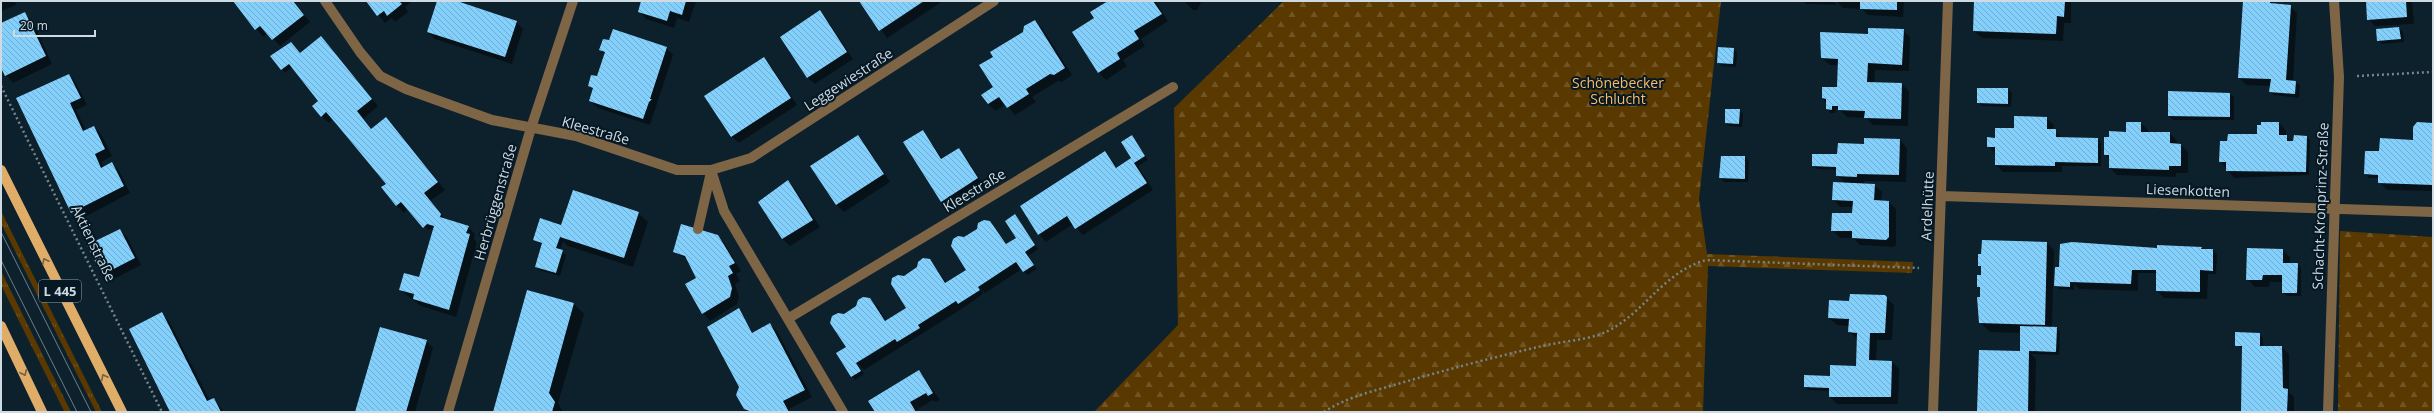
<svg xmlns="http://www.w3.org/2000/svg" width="2434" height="413" font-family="'Open Sans',sans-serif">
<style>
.grass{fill:url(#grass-tufts)}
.forest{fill:url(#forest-firs)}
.shadow{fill:#0007;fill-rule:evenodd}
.building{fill:url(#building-back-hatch)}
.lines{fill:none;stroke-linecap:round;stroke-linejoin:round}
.path{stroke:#75858f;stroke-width:2.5;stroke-dasharray:2 3;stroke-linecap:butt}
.minor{stroke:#7e6546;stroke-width:10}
.major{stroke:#e0ad68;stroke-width:10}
.tram{stroke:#6d7d87;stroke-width:1}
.oneway{stroke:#726246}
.labels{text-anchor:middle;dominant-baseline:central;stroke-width:4;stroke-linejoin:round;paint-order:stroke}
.shield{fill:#051823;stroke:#92a0a9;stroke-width:1}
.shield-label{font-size:13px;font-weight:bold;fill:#cfdbe3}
.street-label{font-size:14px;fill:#cfdbe3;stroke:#051823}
.park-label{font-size:14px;fill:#fabc69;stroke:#051823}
</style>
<defs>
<pattern id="grass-tufts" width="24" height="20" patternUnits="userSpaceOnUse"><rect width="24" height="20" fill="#5a3900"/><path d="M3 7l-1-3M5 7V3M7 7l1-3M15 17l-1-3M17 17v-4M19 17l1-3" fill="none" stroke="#715525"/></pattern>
<pattern id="forest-firs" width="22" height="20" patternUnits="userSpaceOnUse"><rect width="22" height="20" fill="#5a3900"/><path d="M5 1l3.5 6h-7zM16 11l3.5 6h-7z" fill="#715525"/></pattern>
<pattern id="building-back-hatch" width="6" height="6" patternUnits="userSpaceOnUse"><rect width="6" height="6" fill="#83d0fd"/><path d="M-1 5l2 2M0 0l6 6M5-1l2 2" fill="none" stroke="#72accf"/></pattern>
</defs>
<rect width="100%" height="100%" fill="#0d212d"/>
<path class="grass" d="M 1,211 L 102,412 L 96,412 L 1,223 Z
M 1,271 L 71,412 L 64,411 L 1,285 Z"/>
<path class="forest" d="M 1284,1 L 1721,1 L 1699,199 L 1707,254 L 1913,262 L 1912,273 L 1708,266 L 1703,412 L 1094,412 L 1178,325 L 1174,108 Z
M 2340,231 L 2433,237 L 2433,412 L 2338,412 Z"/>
<path class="shadow" d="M 1,1 L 15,1 L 16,5 L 1,11 Z
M 234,1 L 293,1 L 310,22 L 280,46 L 268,33 L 263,37 Z
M 367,1 L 410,1 L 411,2 L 405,7 L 408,12 L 395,22 L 391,18 L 385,23 Z
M 438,1 L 454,1 L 516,22 L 523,29 L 512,64 L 435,39 L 428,32 Z
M 642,1 L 696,1 L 689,22 L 677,18 L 674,28 L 646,19 L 639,11 Z
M 861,1 L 943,1 L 887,38 Z
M 1110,1 L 1155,1 L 1168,21 L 1141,39 L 1145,46 L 1123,60 L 1127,66 L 1106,80 L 1099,73 L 1073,32 L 1095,18 Z
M 1184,1 L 1202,1 L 1197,10 L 1193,10 Z
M 1803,1 L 1833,1 L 1837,5 L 1806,4 Z
M 1836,1 L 1904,1 L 1903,17 L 1868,15 L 1862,9 L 1843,8 Z
M 1975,1 L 2071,1 L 2071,23 L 2064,23 L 2063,41 L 1982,38 L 1974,31 Z
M 2246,1 L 2274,1 L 2273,4 L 2290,6 L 2297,13 L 2293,81 L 2300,85 L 2299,98 L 2274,95 L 2270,92 L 2271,86 L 2246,85 L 2239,77 Z
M 2367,1 L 2412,1 L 2414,24 L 2375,26 L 2368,19 Z
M 820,12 L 827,19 L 853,59 L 815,84 L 807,77 Z
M 24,13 L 32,20 L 52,64 L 13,83 L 6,75 L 1,66 L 1,24 Z
M 1035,21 L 1042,28 L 1072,75 L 1062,82 L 1058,81 L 1032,97 L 1036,102 L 1015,115 L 1006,104 L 996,111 L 988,104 L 995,87 L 994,57 L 1024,33 Z
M 2399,28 L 2403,32 L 2404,42 L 2382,44 L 2378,40 Z
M 1903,30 L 1910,37 L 1909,71 L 1875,70 L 1874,83 L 1902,84 L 1909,92 L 1908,126 L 1873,125 L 1866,118 L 1847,117 L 1839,109 L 1836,109 L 1835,113 L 1830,113 L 1823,98 L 1839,89 L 1839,65 L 1830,65 L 1822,58 L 1869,35 Z
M 321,38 L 378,106 L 363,119 L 372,130 L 386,118 L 393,125 L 445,190 L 430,201 L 444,218 L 468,227 L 475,234 L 474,239 L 477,242 L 456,317 L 421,306 L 400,290 L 420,278 L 434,228 L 428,230 L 408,209 L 404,213 L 397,206 L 382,188 L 387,184 L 333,119 L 329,123 L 321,116 L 319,101 L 292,67 L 285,73 L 271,56 L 300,54 Z
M 666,48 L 673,55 L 650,125 L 598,108 L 590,101 L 594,91 L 589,86 L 598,78 L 605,55 L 600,50 Z
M 1734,49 L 1737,53 L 1736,67 L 1722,66 L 1718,62 Z
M 764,58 L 771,66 L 797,105 L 739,143 L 731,136 Z
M 69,75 L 76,83 L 87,105 L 76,110 L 86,130 L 94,127 L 101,134 L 112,156 L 101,162 L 104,167 L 112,163 L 119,171 L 130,193 L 79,220 L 72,212 Z
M 2008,89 L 2012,93 L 2011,107 L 1982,106 L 1978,102 Z
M 2169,92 L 2230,94 L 2234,97 L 2234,120 L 2173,120 L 2169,116 Z
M 1739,110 L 1743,114 L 1742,127 L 1729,126 L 1726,123 Z
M 2046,118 L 2054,125 L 2053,130 L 2063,138 L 2098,139 L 2101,143 L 2101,166 L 2062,166 L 2062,172 L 2003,172 L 1996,165 L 1995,153 L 1988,146 L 1996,139 L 2015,129 Z
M 2141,123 L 2148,130 L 2148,133 L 2170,133 L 2177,141 L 2177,144 L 2181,145 L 2188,152 L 2188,173 L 2176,173 L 2176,177 L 2117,175 L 2110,168 L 2110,160 L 2105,154 L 2127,133 Z
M 2279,123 L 2286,131 L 2286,136 L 2292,142 L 2306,137 L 2310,140 L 2309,175 L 2234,178 L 2220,161 L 2228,142 L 2258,135 Z
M 2433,124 L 2433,191 L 2387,190 L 2379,182 L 2379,178 L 2369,178 L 2365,174 L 2379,152 L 2414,141 Z
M 923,131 L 943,159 L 958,150 L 966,157 L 984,186 L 949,209 L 942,201 L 905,143 Z
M 858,136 L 865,144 L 890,182 L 844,212 L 836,204 Z
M 1132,136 L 1148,160 L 1138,166 L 1153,190 L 1083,235 L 1073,224 L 1046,242 L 1039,234 L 1105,152 L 1118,168 L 1131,160 L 1135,162 Z
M 1865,139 L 1900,140 L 1907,148 L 1906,182 L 1864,181 L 1864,184 L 1874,185 L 1882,192 L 1881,202 L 1889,202 L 1896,209 L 1896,245 L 1894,247 L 1860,245 L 1853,238 L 1840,238 L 1832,230 L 1853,214 L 1853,207 L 1840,207 L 1833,199 L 1846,184 L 1837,175 L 1837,170 L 1817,169 L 1813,165 L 1864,145 Z
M 1745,157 L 1749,161 L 1748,182 L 1724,182 L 1721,178 Z
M 788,181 L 795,189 L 820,227 L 790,246 L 783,239 L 760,202 Z
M 638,213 L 648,222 L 633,267 L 568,246 L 563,241 L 560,250 L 566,255 L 560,276 L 539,270 L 536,266 L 542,245 L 535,240 L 561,226 Z
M 1015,216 L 1038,249 L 1028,256 L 1037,269 L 1027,275 L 1022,269 L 985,293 L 981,289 L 983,294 L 963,308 L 864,370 L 858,364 L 864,374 L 855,380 L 852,376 L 844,315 L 864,298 L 869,299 L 877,306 L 887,321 L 909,313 L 904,277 L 930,260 L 947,283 L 969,274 L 964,238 L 990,222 L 1007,244 L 1017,238 ZM 896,337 L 896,339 L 863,360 L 862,359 Z
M 120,230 L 127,237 L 141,265 L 110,281 L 103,274 Z
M 718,236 L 725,244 L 741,271 L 736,274 L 740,281 L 735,284 L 739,296 L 737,304 L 710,321 L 703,313 L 686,284 L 697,278 L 687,261 L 689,260 L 674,252 Z
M 2047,243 L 2054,250 L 2052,328 L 2057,328 L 2060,332 L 2059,355 L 2031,354 L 2036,359 L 2035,412 L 1978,412 L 2021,352 L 2021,333 L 1990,332 L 1980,322 L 1981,289 L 1978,286 L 1982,268 L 1979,265 Z
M 2201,248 L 2213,250 L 2217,254 L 2216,274 L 2208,274 L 2207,299 L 2164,298 L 2157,291 L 2158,273 L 2138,273 L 2138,291 L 2079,289 L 2074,284 L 2074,290 L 2059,289 L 2055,285 L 2157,249 Z
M 2283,250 L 2290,257 L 2290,264 L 2298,264 L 2301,268 L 2301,296 L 2287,296 L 2283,292 L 2283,282 L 2270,282 L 2269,287 L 2255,287 L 2247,279 Z
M 528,291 L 574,304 L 584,314 L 558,403 L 563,412 L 494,412 Z
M 1884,296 L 1894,305 L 1892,340 L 1877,340 L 1876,361 L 1892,362 L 1899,369 L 1898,404 L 1837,404 L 1830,397 L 1830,391 L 1808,390 L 1805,386 L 1857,367 L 1858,339 L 1849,332 L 1849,326 L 1837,325 L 1829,318 L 1850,302 Z
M 739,310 L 753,333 L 770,324 L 777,331 L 812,397 L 789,409 L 790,412 L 748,412 L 745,409 L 740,387 Z
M 162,314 L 169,321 L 210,401 L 214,399 L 224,412 L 171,412 Z
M 2259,334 L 2263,338 L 2263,347 L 2282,347 L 2289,354 L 2289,392 L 2294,397 L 2294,412 L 2242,412 L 2243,349 L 2236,345 Z
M 426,341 L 433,348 L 415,412 L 356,412 Z
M 919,371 L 940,400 L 936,402 L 933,400 L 916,410 L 918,412 L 876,412 Z"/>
<path class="building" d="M 233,1 L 293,1 L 304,15 L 272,40 L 260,26 L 255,30 Z
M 366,1 L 399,1 L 402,4 L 387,16 L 384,11 L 377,16 Z
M 437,1 L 457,1 L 517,21 L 505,57 L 427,32 Z
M 641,1 L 686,1 L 682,15 L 670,11 L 667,21 L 638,12 Z
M 859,1 L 924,1 L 879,31 Z
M 1108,1 L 1153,1 L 1162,14 L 1134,31 L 1139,39 L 1117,53 L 1120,59 L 1098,73 L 1072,32 L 1094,18 L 1090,12 Z
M 1860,1 L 1897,1 L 1897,10 L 1860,9 Z
M 1974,1 L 2065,1 L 2064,17 L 2057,16 L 2056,34 L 1973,31 Z
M 2243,1 L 2270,1 L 2270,3 L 2291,5 L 2286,80 L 2296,81 L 2295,94 L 2269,92 L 2271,79 L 2238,78 Z
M 2366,1 L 2406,1 L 2407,17 L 2367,20 Z
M 820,10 L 847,52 L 807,78 L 780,37 Z
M 25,12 L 46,56 L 5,76 L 1,68 L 1,23 Z
M 1035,20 L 1065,68 L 1054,75 L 1050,74 L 1026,89 L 1029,94 L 1007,108 L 999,97 L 988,104 L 981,95 L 993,87 L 979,65 L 993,57 L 990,52 L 1023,32 L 1024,26 Z
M 2399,27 L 2401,39 L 2377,41 L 2376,29 Z
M 1868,28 L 1904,29 L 1902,65 L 1868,63 L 1867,82 L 1902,83 L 1901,119 L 1864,118 L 1865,111 L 1838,110 L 1838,106 L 1832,106 L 1832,110 L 1826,109 L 1826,99 L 1822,98 L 1822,87 L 1837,87 L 1838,59 L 1821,58 L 1820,32 L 1868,34 Z
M 613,29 L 667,47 L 650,99 L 652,99 L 649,102 L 643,119 L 589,101 L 593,88 L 588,86 L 591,75 L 597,76 L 605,52 L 599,50 L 603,39 L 609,40 Z
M 321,36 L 372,99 L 357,111 L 371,129 L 386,117 L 438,182 L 424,193 L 441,214 L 440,217 L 469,226 L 466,233 L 470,234 L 449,310 L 413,299 L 414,294 L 399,290 L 404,273 L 419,277 L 434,226 L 427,224 L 423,228 L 401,202 L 396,206 L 381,187 L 386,184 L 338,126 L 326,112 L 321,117 L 312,106 L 318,101 L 289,64 L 281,70 L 270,56 L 291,42 L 300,53 Z
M 1718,47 L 1734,48 L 1733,64 L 1717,63 Z
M 764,57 L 791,98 L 731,137 L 704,96 Z
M 69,74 L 81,98 L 70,103 L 83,131 L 94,126 L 105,149 L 95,154 L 101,168 L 112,162 L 124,186 L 71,213 L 16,98 Z
M 1977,88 L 2008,88 L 2008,104 L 1977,103 Z
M 2168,91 L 2230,93 L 2230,117 L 2168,116 Z
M 1725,109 L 1740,109 L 1739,124 L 1725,123 Z
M 2014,116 L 2047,117 L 2047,129 L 2056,129 L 2056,137 L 2098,138 L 2098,163 L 2055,162 L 2055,166 L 1995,165 L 1995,147 L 1987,147 L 1987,137 L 1995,138 L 1995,128 L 2014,128 Z
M 2126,122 L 2141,122 L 2141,132 L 2170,132 L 2170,143 L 2181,144 L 2181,166 L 2169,166 L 2169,170 L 2109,168 L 2109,155 L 2104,155 L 2104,137 L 2109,137 L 2109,131 L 2126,132 Z
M 2261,122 L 2279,122 L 2279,135 L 2287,135 L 2287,141 L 2293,141 L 2294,135 L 2307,136 L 2306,172 L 2226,171 L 2226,162 L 2219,162 L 2220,141 L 2227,141 L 2228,134 L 2257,134 L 2257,125 L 2261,125 Z
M 2417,122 L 2433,123 L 2433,185 L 2378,183 L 2378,175 L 2364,174 L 2365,151 L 2379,151 L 2380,138 L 2413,140 L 2413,127 Z
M 923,130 L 941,159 L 959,148 L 978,178 L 941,202 L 903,142 Z
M 858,135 L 884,174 L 836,205 L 810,166 Z
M 1132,135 L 1145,156 L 1134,163 L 1147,183 L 1075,229 L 1067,216 L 1038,235 L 1020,206 L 1105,151 L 1116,168 L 1131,158 L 1121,142 Z
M 1864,138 L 1900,139 L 1899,175 L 1857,174 L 1857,177 L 1836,176 L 1836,167 L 1812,166 L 1812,154 L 1837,154 L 1838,143 L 1864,144 Z
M 1721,156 L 1745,156 L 1745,179 L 1719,178 Z
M 788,180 L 813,220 L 782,239 L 758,202 Z
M 1833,182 L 1875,184 L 1874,200 L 1889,201 L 1889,237 L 1886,240 L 1852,238 L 1852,231 L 1831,231 L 1832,213 L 1852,213 L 1853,201 L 1832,200 Z
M 573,190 L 639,212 L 624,258 L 560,237 L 556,248 L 563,250 L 556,273 L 535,267 L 542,243 L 533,240 L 540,218 L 561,225 Z
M 1015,214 L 1035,245 L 1025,252 L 1034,265 L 1023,272 L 1016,262 L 978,287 L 980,290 L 958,304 L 956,301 L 918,325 L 920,328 L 897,342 L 895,339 L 856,363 L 861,371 L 851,377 L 836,353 L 846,347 L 830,323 L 832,316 L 838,313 L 844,314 L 856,306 L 858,300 L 863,297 L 870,298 L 885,321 L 906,308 L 891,284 L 892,278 L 898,275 L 904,276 L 917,267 L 918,262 L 923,258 L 930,259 L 945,283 L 966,270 L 951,246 L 953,239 L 958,236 L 964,237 L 977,229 L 978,223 L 984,220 L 990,221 L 1006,244 L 1016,238 L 1005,221 Z
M 681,224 L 718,235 L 735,263 L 729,266 L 733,273 L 728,276 L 732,288 L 730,297 L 702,314 L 685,284 L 696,278 L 685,256 L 673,252 Z
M 120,229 L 135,258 L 102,275 L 87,245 Z
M 1982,240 L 2047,242 L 2045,325 L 1979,323 L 1977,297 L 1980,297 L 1980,287 L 1977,287 L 1977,275 L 1981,275 L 1981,266 L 1978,266 L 1978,254 L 1981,254 Z
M 2072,242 L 2157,248 L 2157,245 L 2202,247 L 2201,249 L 2213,249 L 2213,271 L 2200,270 L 2200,292 L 2156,291 L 2156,270 L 2132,270 L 2131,284 L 2070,282 L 2070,287 L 2054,286 L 2055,267 L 2059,267 L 2060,244 Z
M 2247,248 L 2283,249 L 2283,263 L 2298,263 L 2297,293 L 2282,293 L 2282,275 L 2263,275 L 2262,280 L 2246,280 Z
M 527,290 L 574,303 L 549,393 L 555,402 L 552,412 L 493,412 Z
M 1850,294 L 1885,295 L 1887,297 L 1885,333 L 1870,333 L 1869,360 L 1892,361 L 1891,397 L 1829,397 L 1829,388 L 1804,387 L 1804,375 L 1830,376 L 1830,365 L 1856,366 L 1857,333 L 1848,332 L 1849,319 L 1828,318 L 1829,300 L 1849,301 Z
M 739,308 L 752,333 L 770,323 L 805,390 L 783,401 L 789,412 L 752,412 L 744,409 L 736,395 L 739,387 L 707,327 Z
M 162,312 L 207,401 L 214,398 L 221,412 L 170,412 L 129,329 Z
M 2020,326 L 2057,327 L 2056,352 L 2029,351 L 2028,412 L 1977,412 L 1979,350 L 2020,351 Z
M 380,327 L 427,340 L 406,412 L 355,412 Z
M 2235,332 L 2260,333 L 2260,346 L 2282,346 L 2283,388 L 2288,389 L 2287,412 L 2241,412 L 2242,346 L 2235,346 Z
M 919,370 L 933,393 L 928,396 L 926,393 L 910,402 L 916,412 L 875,412 L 868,401 Z"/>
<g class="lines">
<path class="path" d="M 2357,76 L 2433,72
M 1,86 L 162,412
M 1324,412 C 1345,398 1370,392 1394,385 C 1442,371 1490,358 1538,347 C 1557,342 1579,341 1598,335 C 1640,321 1660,273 1706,260 L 1919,268"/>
<path class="minor" d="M 325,1 L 360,52 L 380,76 L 406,89 L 492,120 L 576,136 L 677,170 L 711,170 L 751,158 L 994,1
M 711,170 L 724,211 L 843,412
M 1942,196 L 2433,212
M 698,229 L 711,172
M 789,318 L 1173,87
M 448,412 L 531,128 L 573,1
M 1933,412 L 1948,1
M 2328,412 L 2339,77 L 2334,1"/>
<path class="major" d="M 1,170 L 122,412
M 1,326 L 42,412"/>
<path class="tram" d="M 1,232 L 91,412
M 1,260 L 77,412"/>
</g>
<defs><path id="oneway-chevron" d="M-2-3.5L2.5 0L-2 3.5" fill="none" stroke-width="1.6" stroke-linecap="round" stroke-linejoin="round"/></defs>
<g class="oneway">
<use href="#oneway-chevron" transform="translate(45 261) rotate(-117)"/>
<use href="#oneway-chevron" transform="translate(24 373) rotate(65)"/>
<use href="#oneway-chevron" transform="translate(104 377) rotate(-117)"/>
</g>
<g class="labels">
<rect class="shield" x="39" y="280" width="42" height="22" rx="3"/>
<g class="shield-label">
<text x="60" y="291">L 445</text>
</g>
<g class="street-label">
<text transform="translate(848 79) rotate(-33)">Leggewiestraße</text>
<text transform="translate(596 130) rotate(16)">Kleestraße</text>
<text transform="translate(974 190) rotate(-31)">Kleestraße</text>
<text transform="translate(2188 190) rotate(2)">Liesenkotten</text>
<text transform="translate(495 202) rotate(-74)">Herbrüggenstraße</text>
<text transform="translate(1927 206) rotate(-88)">Ardelhütte</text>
<text transform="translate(2320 206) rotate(-88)">Schacht-Kronprinz-Straße</text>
<text transform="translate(94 243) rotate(64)">Aktienstraße</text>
</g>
<g class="park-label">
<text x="1618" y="82">Schönebecker<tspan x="1618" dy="16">Schlucht</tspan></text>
</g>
</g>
<rect width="2434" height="413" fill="none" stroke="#cfdbe3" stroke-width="4"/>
<path d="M14 30v6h81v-6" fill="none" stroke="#cfdbe3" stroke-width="2"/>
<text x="20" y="30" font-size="12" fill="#cfdbe3" stroke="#051823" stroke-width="3" paint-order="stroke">20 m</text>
</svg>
